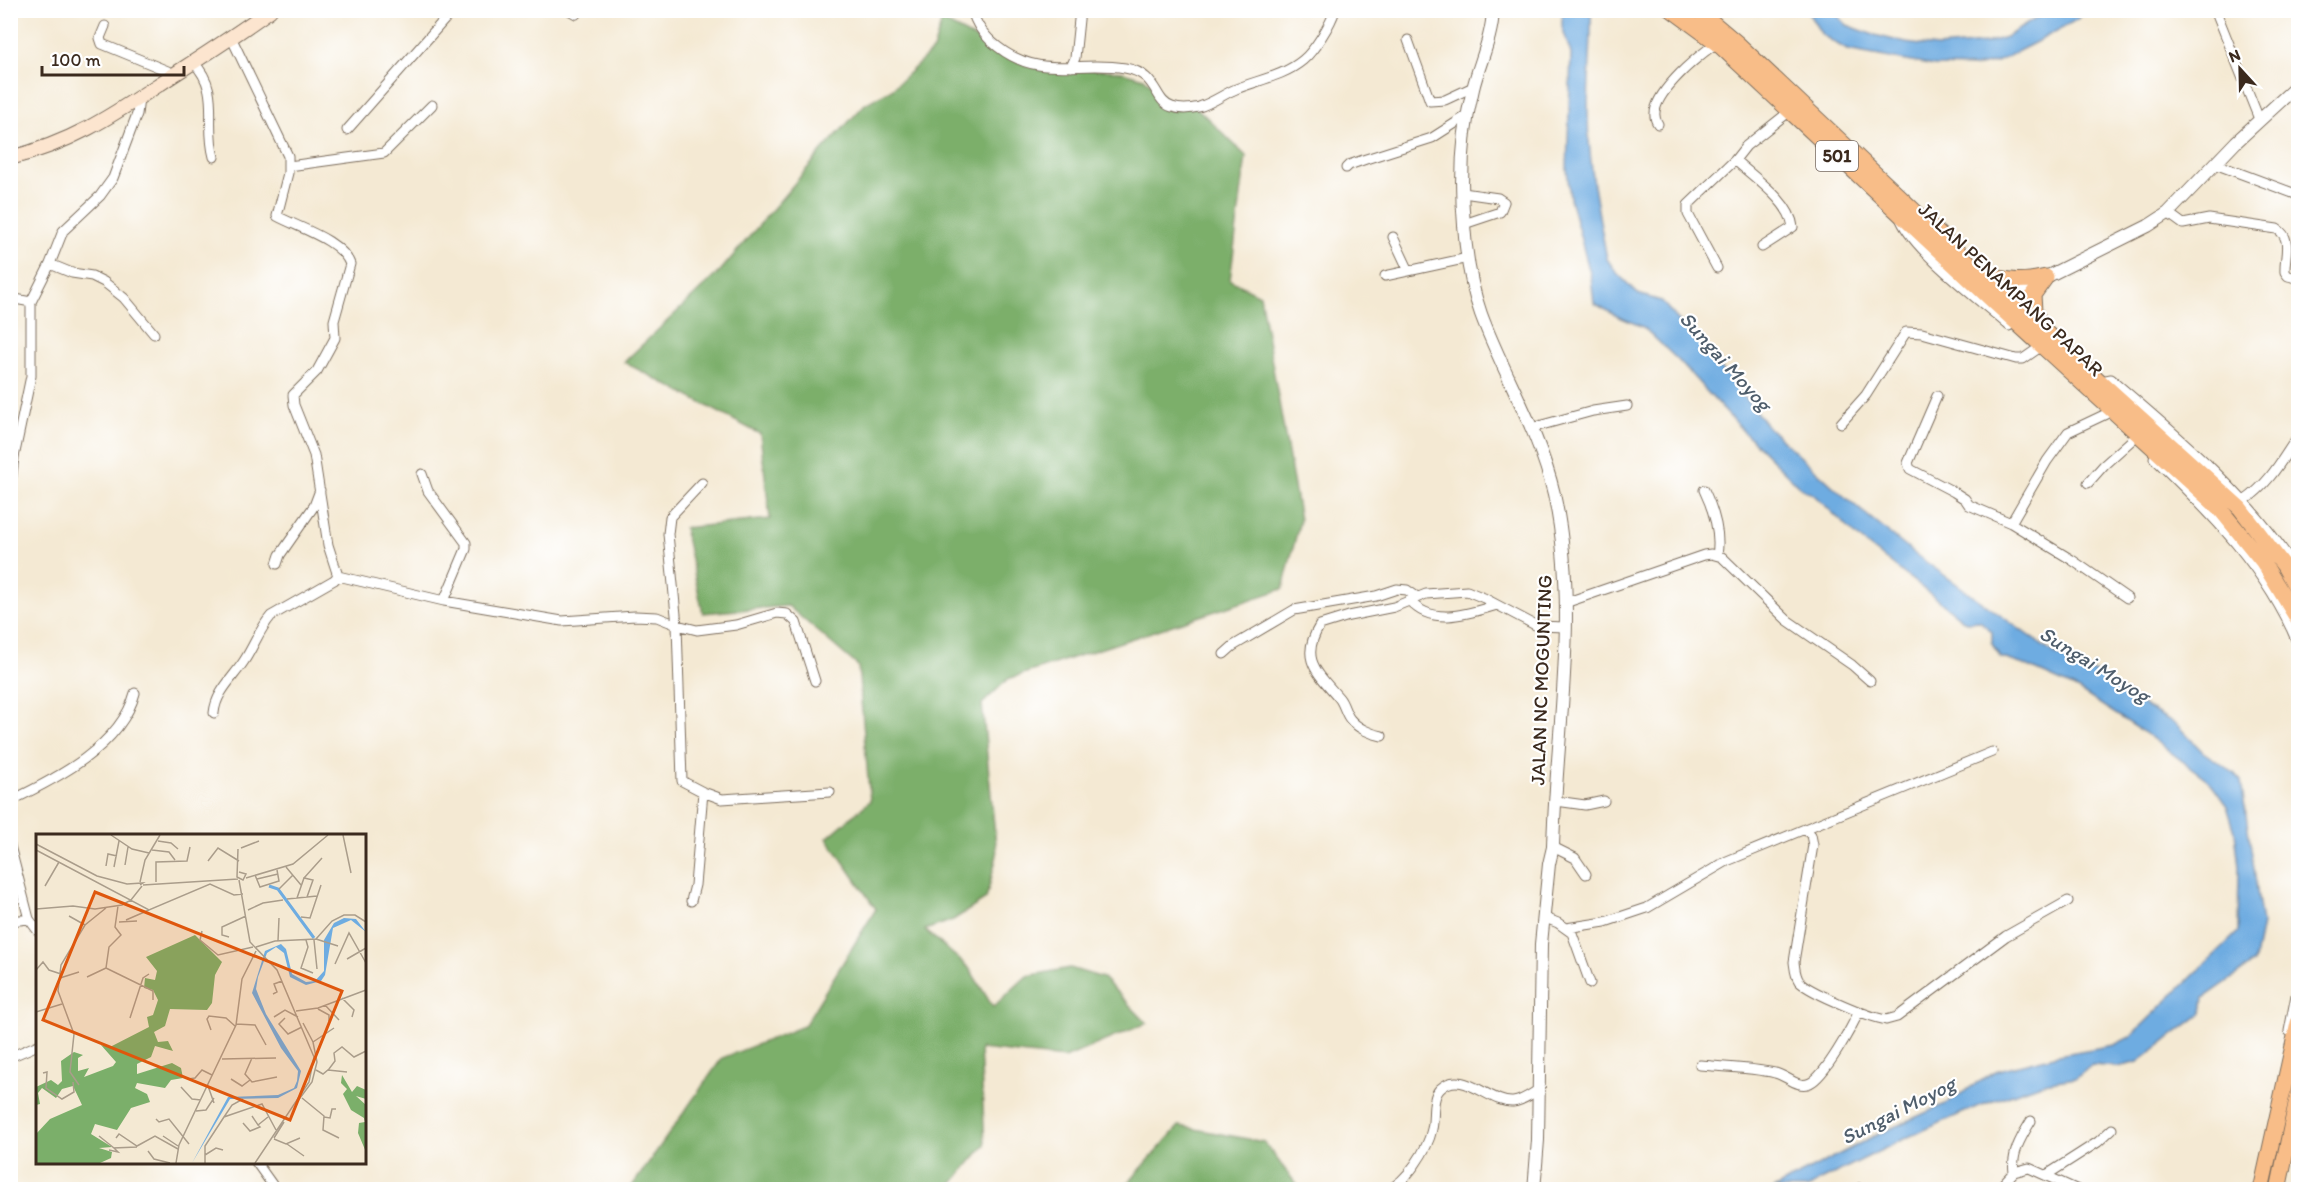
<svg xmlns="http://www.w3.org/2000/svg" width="2309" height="1200" font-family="Itim,sans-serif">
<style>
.forest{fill:#7baf6a;stroke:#5b6c44;stroke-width:1.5}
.water{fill:#6eace1;stroke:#546b80;stroke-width:1.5}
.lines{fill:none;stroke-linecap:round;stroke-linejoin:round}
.minor-casing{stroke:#7c6d5d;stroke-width:11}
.tertiary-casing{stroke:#7c6d5d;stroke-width:14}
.secondary-casing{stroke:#7c6d5d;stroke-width:16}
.primary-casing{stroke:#7c6d5d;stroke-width:17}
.minor{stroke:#fff;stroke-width:9}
.tertiary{stroke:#fff;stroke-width:12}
.secondary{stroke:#fce5cf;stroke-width:14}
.primary{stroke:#f8bd88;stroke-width:15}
.labels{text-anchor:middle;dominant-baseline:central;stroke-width:4.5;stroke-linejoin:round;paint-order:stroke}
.shield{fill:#fff;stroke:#766a62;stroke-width:1.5}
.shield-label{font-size:18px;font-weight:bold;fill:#3b2a1e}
.street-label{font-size:20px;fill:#3b2a1e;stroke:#fff}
.water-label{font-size:21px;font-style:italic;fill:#4f5e6c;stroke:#fff}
.inset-river{fill:none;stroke:#6eace1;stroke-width:3}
.inset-road{fill:none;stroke:#aa9d8b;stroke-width:1.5}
.view{fill:#df570d;fill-opacity:0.15;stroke:#df570d;stroke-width:3}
.inset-edge{fill:none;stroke:#3b2a1e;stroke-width:3}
</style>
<rect width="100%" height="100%" fill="#fff"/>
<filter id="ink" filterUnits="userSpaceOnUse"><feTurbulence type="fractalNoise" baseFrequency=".0167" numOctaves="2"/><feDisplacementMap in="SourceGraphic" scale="12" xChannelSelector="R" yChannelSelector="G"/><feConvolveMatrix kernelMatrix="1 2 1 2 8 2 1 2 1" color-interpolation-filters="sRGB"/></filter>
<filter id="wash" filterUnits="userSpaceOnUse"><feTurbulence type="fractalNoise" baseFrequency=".008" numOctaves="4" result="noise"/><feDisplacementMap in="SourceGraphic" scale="24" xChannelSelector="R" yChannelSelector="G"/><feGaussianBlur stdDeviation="1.35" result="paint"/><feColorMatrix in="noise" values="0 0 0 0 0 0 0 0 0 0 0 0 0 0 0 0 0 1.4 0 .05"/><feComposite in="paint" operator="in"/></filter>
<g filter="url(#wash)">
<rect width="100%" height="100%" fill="#f4e9d3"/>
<path class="forest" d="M 942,21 L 1028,66 L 1119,71 L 1144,78 L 1172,105 L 1194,105 L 1246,156 L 1230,280 L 1260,295 L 1300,520 L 1283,589 L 1008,679 L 982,704 L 997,855 L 986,899 L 953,920 L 925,930 L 969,968 L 993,1007 L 1027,976 L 1070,968 L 1103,978 L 1147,1023 L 1065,1058 L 980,1049 L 985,1145 L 948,1189 L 630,1189 L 722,1058 L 804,1026 L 876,909 L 827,838 L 870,801 L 858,666 L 788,606 L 703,613 L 684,528 L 770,519 L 760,434 L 624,362 L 721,270 L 822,151 L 865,104 L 892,89 L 933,50 Z
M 1179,1126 L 1264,1142 L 1300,1189 L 1119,1189 L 1131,1180 Z"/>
<path class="water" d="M 1562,11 L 1591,11 C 1592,45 1588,78 1588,112 C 1588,161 1598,211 1607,259 L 1616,272 L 1638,294 L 1661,301 L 1717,363 L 1769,428 L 1846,498 L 1912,552 L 2053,653 L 2096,673 L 2148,708 L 2176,724 L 2203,752 L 2234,773 L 2241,781 L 2262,924 L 2254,963 L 2204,998 L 2202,1013 L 2138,1062 L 2119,1067 L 2092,1065 L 2076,1078 L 2043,1083 L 1974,1108 L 1906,1138 L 1819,1181 L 1807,1189 L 1773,1189 L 1872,1137 L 1947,1103 L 1995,1071 L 2058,1055 L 2114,1045 L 2130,1037 L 2238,932 L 2239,867 L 2235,832 L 2227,806 L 2209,781 L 2145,733 L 2077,689 L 2024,665 L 2000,657 L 1992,644 L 1992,632 L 1980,621 L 1966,622 L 1862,541 L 1814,495 L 1802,489 L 1743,431 L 1678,360 L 1643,327 L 1617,316 L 1594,303 L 1591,277 L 1570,198 L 1567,169 L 1571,54 L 1562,27 Z
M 1807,11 L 1833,11 L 1847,25 L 1871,34 L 1906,43 L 1937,47 L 1986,43 L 2006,37 L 2048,11 L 2085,11 L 2078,19 L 2042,39 L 1997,62 L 1974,67 L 1934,66 L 1847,50 L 1822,35 Z"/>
</g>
<g filter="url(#ink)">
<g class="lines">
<defs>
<path id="minor" d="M 569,10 L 576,14 L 579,10
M 972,10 C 976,26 985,37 998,47 C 1040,80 1079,60 1125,68 C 1159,74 1153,101 1172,107 C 1181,110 1191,109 1199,107 C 1212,103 1224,94 1236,89 C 1258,80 1284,76 1303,60 C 1314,51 1331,24 1335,10
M 2217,14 L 2259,119
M 105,26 L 100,38 L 102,44 L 175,74
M 231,37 L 288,156 L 288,173 L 277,216 C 299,228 341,240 350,264 L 334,321 L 335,338 L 317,371 L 293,395 L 294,405 L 314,455 L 328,545 L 338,576
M 1408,40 L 1430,101 L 1445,100 L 1473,87
M 193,62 C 222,91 204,122 214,157
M 1071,67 L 1075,58 L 1080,10
M 1658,124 C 1641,101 1700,54 1717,43
M 347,130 L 453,10
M 2215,164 L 2298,195
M 289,166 L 384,153 L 432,105
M 1346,168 L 1349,165 L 1366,159 L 1432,138 L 1468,115
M 1463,193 L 1498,198 L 1504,202 L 1500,212 L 1464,224
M 2168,213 L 2183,224 L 2209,219 L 2277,229 C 2293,238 2284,257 2285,272 L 2288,276 L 2297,278
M 1901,220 C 1916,253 1980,300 2009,326
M 1393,237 L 1409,271
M 1762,247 L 1793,227 C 1790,201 1754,178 1735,160 L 1746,146 L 1790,111
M 50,264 L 72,273 L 92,276 L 104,282 L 124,298 L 154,334
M 1717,268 L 1688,214 L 1688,205 L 1735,160
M 1385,276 L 1468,258
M 10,298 L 31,302
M 2101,381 L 2111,379 C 2180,438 2250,496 2298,572
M 1937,396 L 1908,463 L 1910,469 L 1954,492 L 1965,499 L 1969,505 L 2011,523 L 2047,461 L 2068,432 L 2106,414
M 1841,423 L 1866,395 L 1906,332 L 1922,333 L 2016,359 L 2023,359 L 2036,350
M 1531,428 L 1593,411 L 1627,406
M 2154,458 C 2213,515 2266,568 2298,644
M 422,474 L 428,491 L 466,543 L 466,549 L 444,601
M 2088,483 L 2104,465 L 2133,439
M 1704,490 C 1713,509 1721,533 1717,555
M 10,491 L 14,457 L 31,376 L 31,302 L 50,264 L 63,231 L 100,196 L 113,178 L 137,114 L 139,99
M 2244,501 C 2270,483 2281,461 2298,436
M 2011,523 L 2072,560 L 2127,598
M 277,564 L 280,555 L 314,506 L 320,490
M 338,576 L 444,601 L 562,621 L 635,616 L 657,617 L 677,625 L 697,630 L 736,625 L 777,613 L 787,614 L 796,622 L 815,681
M 1410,601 C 1432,627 1470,613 1497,605
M 1565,603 L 1704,555 L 1711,554 L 1722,557 L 1787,620 L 1852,665 L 1870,681
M 1224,654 L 1233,646 L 1294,610 L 1376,596 L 1397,589 L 1407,590 L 1417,597
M 214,713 C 216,692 233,678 244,661 C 254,646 259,630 271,616 L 334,580 L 338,576
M 1382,736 C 1371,734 1357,728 1350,719 C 1345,713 1344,704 1339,698 C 1317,672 1299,659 1320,625 L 1349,616 L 1394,607 L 1426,594 L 1467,591 L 1484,598 L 1537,626 L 1566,627
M 703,792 L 722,799 L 830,792
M 10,801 C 56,779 121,746 135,693
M 1556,801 L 1585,805 L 1604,801
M 1805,829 L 1811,835 L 1813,845 L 1794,962 C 1795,969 1795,975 1799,981 C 1807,991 1863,1014 1878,1018 L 1886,1020 L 1897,1017 L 2006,936 L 2068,901
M 10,846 L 29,919 L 38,931
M 1553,847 L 1575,858 L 1586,874
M 691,901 L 695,885 L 703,792 L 682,781 L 677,625 L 668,534 L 670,517 L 702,483
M 1543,917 L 1558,923 L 1572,933 L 1590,983
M 10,921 L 29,919
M 1566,928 L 1605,922 L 1647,908 L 1727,861 L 1992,752
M 2289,1031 L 2298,985
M 10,1057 L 38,1045
M 1700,1065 C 1723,1067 1753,1068 1775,1073 C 1786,1075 1798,1089 1810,1083 C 1825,1076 1852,1027 1859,1011
M 256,1162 L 276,1190
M 2014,1172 C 2011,1153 2022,1136 2031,1121
M 2048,1174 L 2098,1142 L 2112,1129
M 1387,1190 C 1406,1183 1428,1149 1432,1129 C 1435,1117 1431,1098 1440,1089 C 1462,1067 1490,1104 1513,1102 C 1522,1101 1530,1095 1538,1090
M 1858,1190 L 1859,1188
M 1997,1190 L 2014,1172 L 2029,1168 L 2078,1190"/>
<path id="tertiary" d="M 1493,10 C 1492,39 1479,63 1473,89 C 1462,133 1460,180 1464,225 C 1466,254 1471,286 1481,314 C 1503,374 1539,430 1554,494 C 1580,611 1556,730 1553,847 L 1549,864 L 1541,944 L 1538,1140 L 1534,1190
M 2004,303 L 2046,277 L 2148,226 L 2168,213 L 2236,142 L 2298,85"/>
<path id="secondary" d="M 10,158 C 79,141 121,109 178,72 C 209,52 240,32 270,10"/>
<path id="primary" d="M 1672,10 L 1717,43 L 1995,303 L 2220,509 L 2263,562 L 2298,620
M 1698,10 L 1737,43 L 1978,271 L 2240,508 L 2284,566 L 2298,591
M 1986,274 C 2008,282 2024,282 2046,277
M 2040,322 L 2034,311 L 2033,295 L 2046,277
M 2261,1190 L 2298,1023
M 2278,1190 L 2298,1094"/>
</defs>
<use href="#minor" class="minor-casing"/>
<use href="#tertiary" class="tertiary-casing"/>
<use href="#secondary" class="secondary-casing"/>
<use href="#primary" class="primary-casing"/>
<use href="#minor" class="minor"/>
<use href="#tertiary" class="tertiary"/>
<use href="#secondary" class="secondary"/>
<use href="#primary" class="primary"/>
</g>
</g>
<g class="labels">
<rect class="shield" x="1816" y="141" width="42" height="30" rx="4.5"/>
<g class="shield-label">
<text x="1837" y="156">501</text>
</g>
<g class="street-label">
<text transform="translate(2011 289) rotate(43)">JALAN PENAMPANG PAPAR</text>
<text transform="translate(1541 680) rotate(-88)">JALAN NC MOGUNTING</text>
</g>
<g class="water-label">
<text transform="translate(1726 361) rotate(48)">Sungai Moyog</text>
<text transform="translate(2095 664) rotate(32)">Sungai Moyog</text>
<text transform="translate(1898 1110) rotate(-27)">Sungai Moyog</text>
</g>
</g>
<g transform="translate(36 834)">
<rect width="330" height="330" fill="#f4e9d3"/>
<path d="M 159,101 L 186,128 L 179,141 L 176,169 L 171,176 L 134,175 L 129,192 L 118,198 L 122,208 L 132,207 L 137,217 L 119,212 L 115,223 L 101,230 L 101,240 L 136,229 L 145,234 L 147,244 L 135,246 L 129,254 L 101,249 L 99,254 L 111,260 L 114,268 L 95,274 L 81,296 L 59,290 L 55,300 L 76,313 L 63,314 L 76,318 L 75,324 L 64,329 L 0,329 L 0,300 L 14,285 L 46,271 L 37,252 L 26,255 L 20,264 L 6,254 L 2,259 L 4,270 L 0,271 L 0,253 L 15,246 L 22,251 L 26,247 L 25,227 L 38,218 L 47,221 L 42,224 L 42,237 L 53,234 L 48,243 L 77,232 L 80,228 L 65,211 L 74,213 L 113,193 L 111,183 L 117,181 L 122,166 L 117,156 L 108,154 L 109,144 L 119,146 L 121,137 L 110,123 ZM 306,241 L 316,258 L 321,252 L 330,256 L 330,265 L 320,262 L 330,271 L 330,318 L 322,299 L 323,289 L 329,288 L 328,284 L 315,276 L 307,260 L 311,255 L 305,249 Z" fill="#7baf6a"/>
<path d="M 308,84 L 320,85 L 330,98 L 315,86 L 297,94 L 289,141 L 285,147 L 270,151 L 254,143 L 248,119 L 240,113 L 231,119 L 222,143 L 220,155 L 230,180 L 265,237 L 261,254 L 242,264 L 194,265 L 156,329 L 192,263 L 242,261 L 258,254 L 261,247 L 262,237 L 245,214 L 216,159 L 229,117 L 245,110 L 250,115 L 256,140 L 270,148 L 279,147 L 288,137 L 288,106 L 298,89 Z" fill="#6eace1"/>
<path class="inset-river" d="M 233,52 L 242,55 L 278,104"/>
<path class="inset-road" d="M 75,1 L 96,15 L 113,19M 307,1 L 315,39M 122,7 L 135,9 L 142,15M 0,10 L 61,42 L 91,50 L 107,49 L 104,51M 205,14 L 223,7M 202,15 L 201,43 L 207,46 L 210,40 L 203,38M 0,16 L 113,76 L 174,50 L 198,61 L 207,60M 116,16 L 133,18 L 139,26M 172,27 L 182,14 L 203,27M 89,31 L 92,13M 70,32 L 72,20 L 81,22M 78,33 L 83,7M 250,33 L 265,51M 219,41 L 224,53 L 243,47 L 241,36M 210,44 L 257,30 L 292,1M 268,44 L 286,24M 221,45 L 242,40M 203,46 L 214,108 L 241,136 L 278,223 L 273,248 L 219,329M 104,48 L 109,26 L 124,1M 120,48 L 120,28 L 151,27 L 154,13M 107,51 L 202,45M 9,52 L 23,28M 243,55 L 257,41M 261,64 L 268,44 L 277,46 L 271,63M 251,65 L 281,62M 0,75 L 37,72 L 59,75 L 86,71 L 95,66 L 106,52M 212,76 L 227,69 L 247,66M 33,82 L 49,91M 265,83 L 274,84 L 285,51M 90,86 L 113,76M 83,88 L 101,87M 166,97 L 164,106 L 182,121 L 217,113M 193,103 L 186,101 L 186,93 L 210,82M 280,105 L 302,112M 270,106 L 272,113 L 265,134 L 277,139M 278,106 L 281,135M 242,107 L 243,84M 220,113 L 239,107 L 280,105 L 296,87 L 308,81 L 319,81 L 330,88M 311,125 L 330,114M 299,130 L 313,99 L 330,129M 70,134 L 73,113 L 85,101 L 79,93 L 82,72M 70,134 L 117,157 L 117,166M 0,136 L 7,128 L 13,136 L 25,140M 51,143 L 70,134M 24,144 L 43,138M 237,160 L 241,158 L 238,150 L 246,147M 306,164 L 318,176 L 316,183M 289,171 L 303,186M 282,175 L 293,181 L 293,187M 260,177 L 282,174 L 330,156M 0,178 L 26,170M 238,183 L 249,176 L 262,183M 94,184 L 107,144 L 113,140M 249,184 L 243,190 L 252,200 L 266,193M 200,190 L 219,191 L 230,211M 175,196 L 171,185 L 173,182 L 190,184 L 199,192M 277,208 L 298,194M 216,224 L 209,240 L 216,248 L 241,243M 186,225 L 240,224M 280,236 L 287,240 L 293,235 L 299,227 L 298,219 L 306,213 L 318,223 L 330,217M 292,236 L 311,238M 7,239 L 11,238 L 10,254 L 26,265 L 38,258 L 37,248M 152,245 L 159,244 L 166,236 L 176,241M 195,245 L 206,252 L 214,246M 43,251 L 34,238 L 38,200 L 22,157 L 25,131 L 49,91 L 70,74M 172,252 L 178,269M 145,253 L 156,265 L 165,266M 266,264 L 288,282 L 287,296 L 303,304M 261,268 L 276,248 L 281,228 L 277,208 L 267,189M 160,277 L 170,276 L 178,264M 216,282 L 222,291 L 232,283M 188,283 L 196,271 L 207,265M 288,283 L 294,284 L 296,275 L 300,275M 120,285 L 123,288 L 133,285 L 153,310M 207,289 L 214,297 L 224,293 L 222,291M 63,302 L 78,314M 127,302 L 142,312M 80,304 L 83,300 L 101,312 L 119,302 L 142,315M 238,304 L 248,288M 238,305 L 250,310 L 264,304M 251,310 L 268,322M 73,316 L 82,318 L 78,314 L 101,313M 112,317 L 118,325 L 134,329M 169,321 L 180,314 L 187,316M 140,329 L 143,311 L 200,191 L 206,145 L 220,117M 169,329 L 169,312 L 188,283 L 226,270 L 240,296"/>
<path class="view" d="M 59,58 L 306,157 L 254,286 L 7,186 Z"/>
<rect width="330" height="330" class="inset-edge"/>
</g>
<rect width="2309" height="1200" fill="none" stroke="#fff" stroke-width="36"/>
<g transform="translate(2240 69) rotate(338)" stroke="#ffffff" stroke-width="4.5" paint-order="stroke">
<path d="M0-4.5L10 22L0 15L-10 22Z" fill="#3b2a1e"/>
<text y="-9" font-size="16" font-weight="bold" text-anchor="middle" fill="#3b2a1e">N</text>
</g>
<path d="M42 66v9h142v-9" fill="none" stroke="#3b2a1e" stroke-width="3"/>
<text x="51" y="66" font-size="18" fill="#3b2a1e" stroke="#ffffff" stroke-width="4.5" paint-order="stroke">100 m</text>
</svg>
